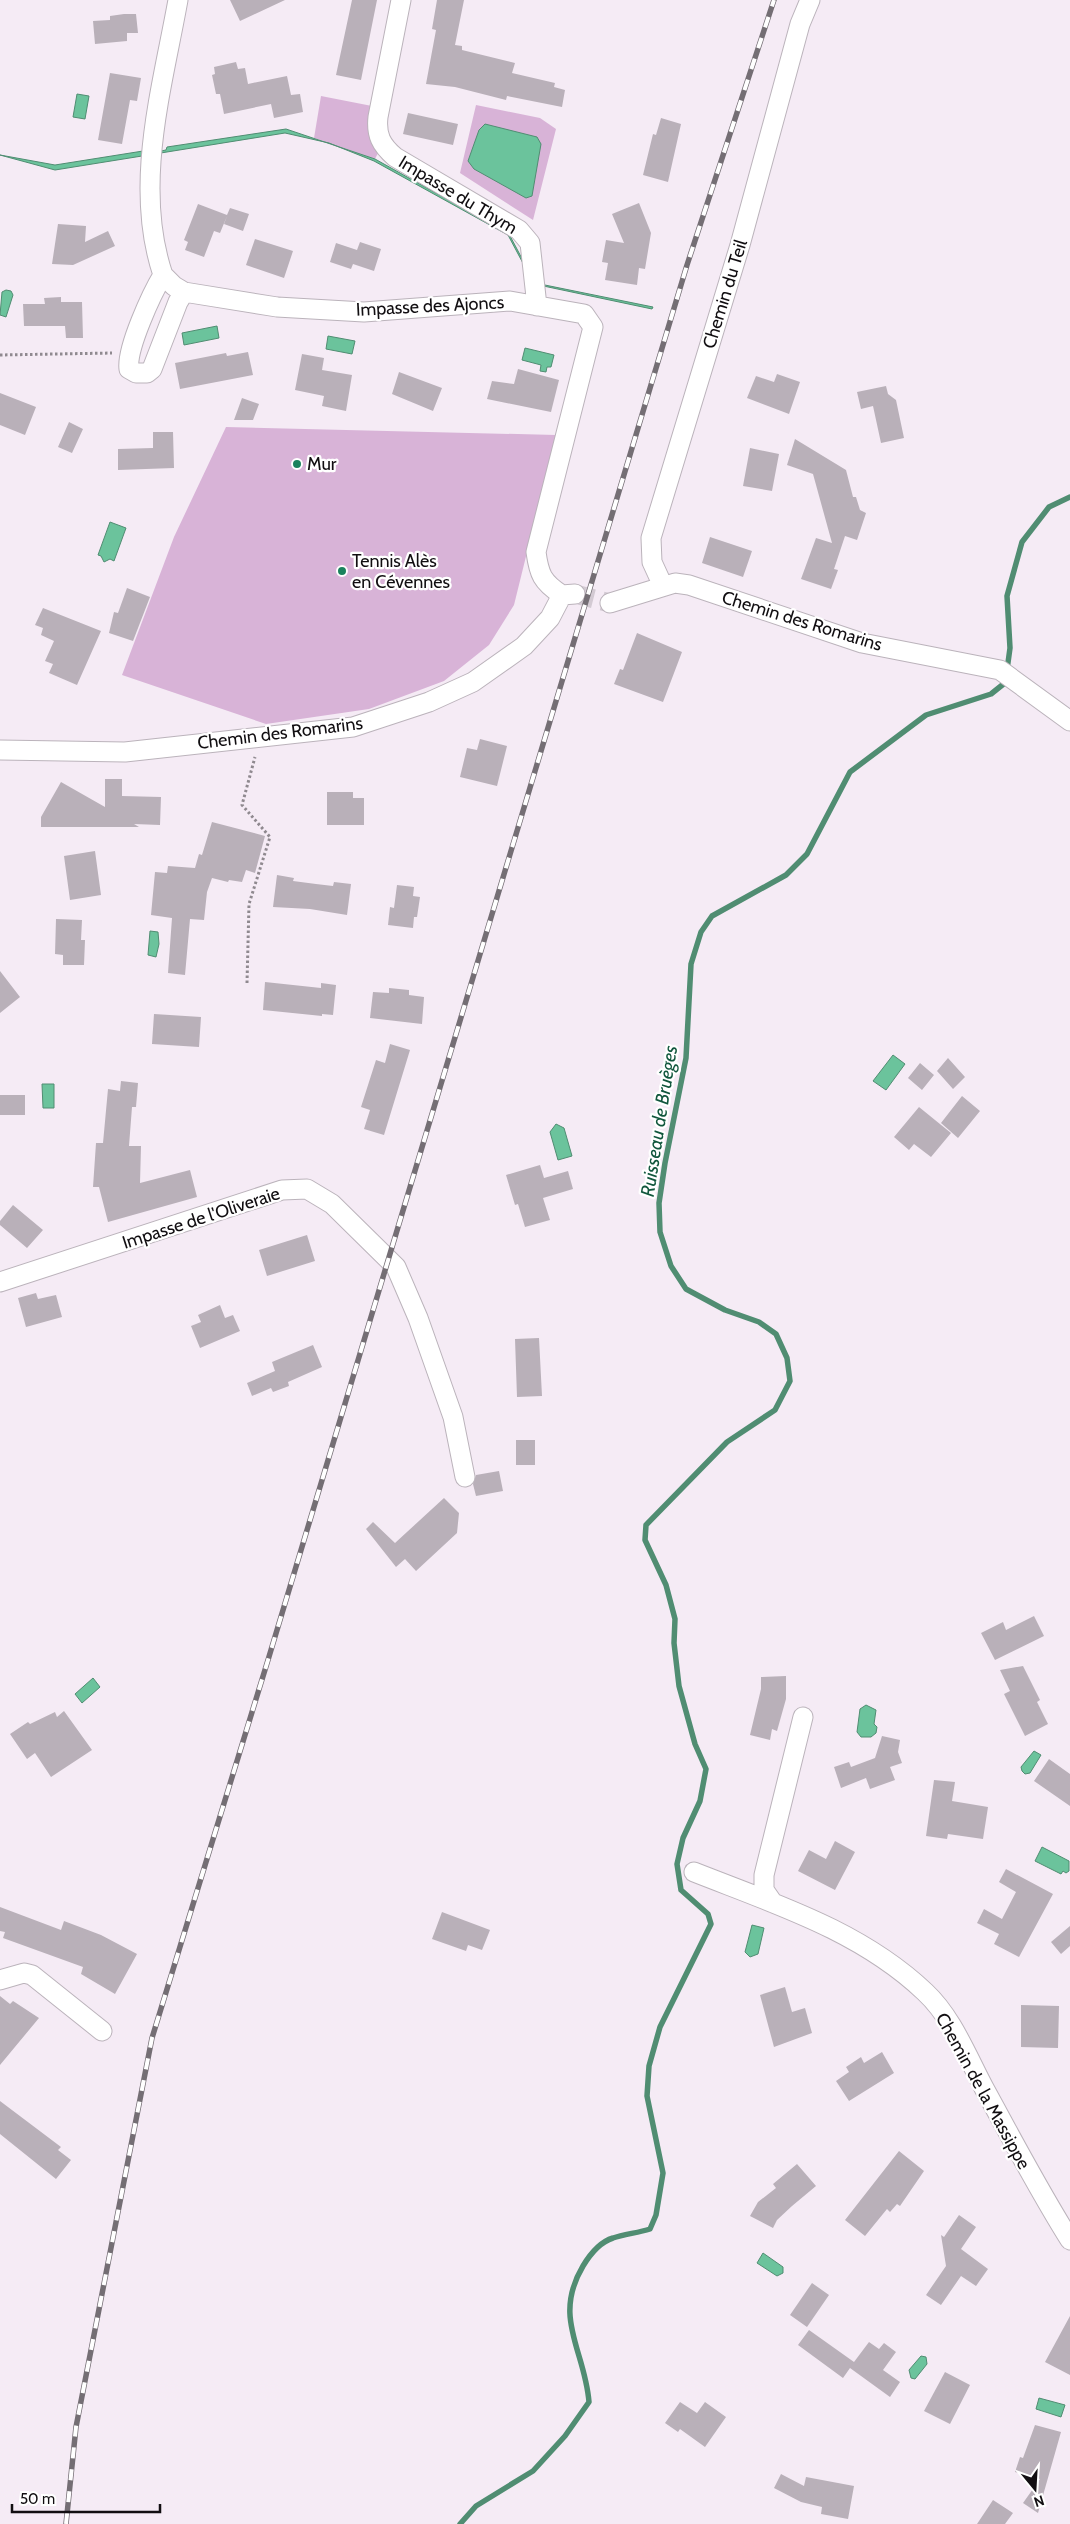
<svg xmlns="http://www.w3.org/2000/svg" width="1070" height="2524" font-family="Cabin,sans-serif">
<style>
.green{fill:#d8b3d7}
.water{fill:#6bc39c;stroke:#508d72}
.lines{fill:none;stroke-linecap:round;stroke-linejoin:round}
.stream{stroke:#508d72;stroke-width:5.5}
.building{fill:#b9b0b9}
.minor-tunnel{stroke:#d3cad3;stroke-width:19;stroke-dasharray:19 9;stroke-linecap:butt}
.minor-casing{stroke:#bbb3bb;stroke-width:21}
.path{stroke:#8f898f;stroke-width:3;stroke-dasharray:2.5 2.5;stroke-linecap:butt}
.minor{stroke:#fff;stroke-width:19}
.rail-casing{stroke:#746e74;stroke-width:5.5}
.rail{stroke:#fff;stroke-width:4;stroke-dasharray:11;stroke-linecap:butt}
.poi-dot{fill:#1a825d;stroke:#fff;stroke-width:2}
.labels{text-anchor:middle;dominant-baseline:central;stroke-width:4.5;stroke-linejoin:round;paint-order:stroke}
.street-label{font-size:18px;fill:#110e11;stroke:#fff}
.poi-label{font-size:18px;fill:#110e11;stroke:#fff;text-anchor:start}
.water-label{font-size:19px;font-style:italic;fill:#11573d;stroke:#fff}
</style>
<rect width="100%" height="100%" fill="#f5ebf5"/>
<path class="green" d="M 321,96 L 372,106 L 379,151 L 375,159 L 314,138 Z
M 476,105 L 540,118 L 556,129 L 533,220 L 460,173 Z
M 226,427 L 556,435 L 514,605 L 489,645 L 444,681 L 369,709 L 266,724 L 122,675 L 174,537 Z"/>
<path class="water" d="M 77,94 L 89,96 L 85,119 L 73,117 Z
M 485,124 L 537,137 L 541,144 L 532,196 L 526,198 L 474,169 L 468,161 L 479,130 Z
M 286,129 L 375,159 L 509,234 L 535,283 L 653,307 L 652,309 L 534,284 L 508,235 L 374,161 L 329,143 L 285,133 L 55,170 L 0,155 L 55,165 L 143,151 L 144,154 L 166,150 L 167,147 Z
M 6,290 L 11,291 L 13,295 L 6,317 L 0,315 L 2,292 Z
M 217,326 L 219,338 L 184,345 L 182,333 Z
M 328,336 L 355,341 L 352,354 L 326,349 Z
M 525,348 L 554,355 L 551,367 L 547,367 L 546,372 L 540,371 L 541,365 L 522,360 Z
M 110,522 L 126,528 L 114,561 L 110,559 L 104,562 L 101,556 L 98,555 Z
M 150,931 L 158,932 L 159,944 L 156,957 L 148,955 Z
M 893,1055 L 905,1064 L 886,1090 L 873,1081 Z
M 42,1084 L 54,1084 L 54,1108 L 43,1108 Z
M 556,1124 L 564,1128 L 572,1156 L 558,1160 L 550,1132 Z
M 93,1678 L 100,1687 L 82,1703 L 75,1694 Z
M 866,1705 L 876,1710 L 874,1724 L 877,1727 L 876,1733 L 871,1737 L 861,1737 L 857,1732 L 860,1709 Z
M 1034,1751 L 1041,1755 L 1030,1773 L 1025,1774 L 1022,1771 L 1021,1767 Z
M 1042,1847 L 1069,1861 L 1069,1871 L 1066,1873 L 1063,1871 L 1061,1874 L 1035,1861 Z
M 752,1925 L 764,1928 L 758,1954 L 750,1957 L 745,1952 Z
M 763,2253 L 783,2267 L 783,2273 L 777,2276 L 757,2263 Z
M 921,2356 L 926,2357 L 927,2364 L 915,2379 L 911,2378 L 909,2370 Z
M 1039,2398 L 1065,2405 L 1061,2417 L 1036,2409 Z"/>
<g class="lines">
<path class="stream" d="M 1007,670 L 1010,648 L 1007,596 L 1022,542 L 1049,507 L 1070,497
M 460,2524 L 476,2506 L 533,2471 L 565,2436 L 589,2402 C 585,2350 552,2318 583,2266 C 589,2256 600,2242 613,2238 C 624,2234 638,2233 650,2229 L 656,2215 L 663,2173 L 647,2096 L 649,2066 L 660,2027 L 711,1924 L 708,1914 L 681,1890 L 677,1864 L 683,1838 L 700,1801 L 706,1769 L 695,1744 L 679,1686 L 674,1643 L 675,1619 L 666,1585 L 645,1540 L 646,1525 L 727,1442 L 775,1410 L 790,1381 L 787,1358 L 776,1334 L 759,1322 L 725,1310 L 686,1289 L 671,1266 L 660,1232 L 659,1203 L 665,1163 L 686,1058 L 691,964 L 701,932 L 712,916 L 786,875 L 807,854 L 850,772 L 926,715 L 991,694 L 1006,682 L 1007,679"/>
</g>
<path class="building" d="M 230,0 L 285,0 L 240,21 Z
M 352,0 L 377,0 L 361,80 L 336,75 Z
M 437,0 L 464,0 L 455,45 L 462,46 L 462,50 L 515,63 L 512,73 L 555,83 L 554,87 L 565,90 L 562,107 L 507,96 L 506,100 L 455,87 L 426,84 L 436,30 L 432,29 Z
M 124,14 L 136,14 L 138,33 L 127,33 L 127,41 L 95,44 L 93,21 L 110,20 L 110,16 Z
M 236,62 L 238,69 L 245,68 L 248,84 L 287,76 L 291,95 L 300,94 L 303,112 L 274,118 L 271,104 L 224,114 L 220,94 L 216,94 L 212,75 L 215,74 L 214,67 Z
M 110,73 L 141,78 L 137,101 L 130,100 L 122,144 L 98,140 Z
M 408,113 L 458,124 L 453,145 L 403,134 Z
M 661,118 L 681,124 L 668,182 L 643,175 L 653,134 L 656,135 Z
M 639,203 L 651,233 L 645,269 L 639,268 L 637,285 L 605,280 L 608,263 L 602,262 L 606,240 L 624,243 L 612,214 Z
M 198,204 L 227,215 L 230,208 L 249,214 L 243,231 L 224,224 L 227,216 L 220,233 L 214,231 L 204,257 L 185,250 L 188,242 L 184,240 Z
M 58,224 L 86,226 L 85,242 L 108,231 L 115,246 L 73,265 L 52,264 Z
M 255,239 L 293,251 L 284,278 L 246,265 Z
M 360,242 L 381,249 L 374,271 L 353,264 L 351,269 L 330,262 L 336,243 L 357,250 Z
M 61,297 L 61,302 L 82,302 L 83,338 L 66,338 L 65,326 L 24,326 L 23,304 L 45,304 L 44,298 Z
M 248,352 L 253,375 L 180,389 L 175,363 L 226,353 L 227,356 Z
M 302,354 L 324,358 L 322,370 L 352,375 L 346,411 L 322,406 L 324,396 L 295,390 Z
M 518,369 L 559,380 L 551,412 L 487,399 L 492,381 L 514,384 Z
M 399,372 L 442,388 L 433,411 L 392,394 Z
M 777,374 L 800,382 L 789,414 L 747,398 L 756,376 L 774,382 Z
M 886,386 L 888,394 L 896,400 L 904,438 L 881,443 L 873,406 L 861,409 L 857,392 Z
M 0,393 L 36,407 L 25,435 L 0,425 Z
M 242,398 L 259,404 L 253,420 L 234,420 Z
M 69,422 L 83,429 L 72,453 L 58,447 Z
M 153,432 L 173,432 L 174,468 L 118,470 L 118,449 L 153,448 Z
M 795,439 L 846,470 L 853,497 L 856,497 L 860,510 L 866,513 L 857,540 L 845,536 L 834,569 L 838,570 L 831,589 L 801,579 L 816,538 L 832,543 L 813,474 L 787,465 Z
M 750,448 L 779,454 L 772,491 L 743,486 Z
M 710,537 L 752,551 L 743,577 L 702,563 Z
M 127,588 L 150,597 L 133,641 L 109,633 L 114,612 L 118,613 Z
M 43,608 L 101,631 L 77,685 L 49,673 L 53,664 L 45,661 L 54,641 L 41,635 L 43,628 L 35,625 Z
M 637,633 L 682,652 L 663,702 L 614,684 L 620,669 L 623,670 Z
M 480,739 L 507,746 L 497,786 L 460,777 L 467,748 L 477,750 Z
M 105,779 L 122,779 L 122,796 L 161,797 L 160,825 L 134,824 L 139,827 L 41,827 L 41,817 L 61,782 L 105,807 Z
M 327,792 L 353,792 L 353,798 L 364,798 L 364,825 L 327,825 Z
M 212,822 L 265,836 L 255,873 L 246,870 L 242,882 L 229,880 L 228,882 L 212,878 L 207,892 L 204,920 L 190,919 L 185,975 L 168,973 L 172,918 L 151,915 L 155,872 L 167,873 L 168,866 L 195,868 L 199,854 L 202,855 Z
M 95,851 L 101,895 L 70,900 L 64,856 Z
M 277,875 L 294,878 L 293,881 L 316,884 L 333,886 L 334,882 L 351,884 L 347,915 L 310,909 L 273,907 Z
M 397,885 L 414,887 L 413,896 L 420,897 L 417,917 L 414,917 L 413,928 L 388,925 L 390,907 L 394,908 Z
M 56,919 L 82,920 L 81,940 L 85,940 L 84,965 L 63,965 L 63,955 L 55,954 Z
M 0,971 L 20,997 L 0,1013 Z
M 265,982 L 321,988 L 321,983 L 336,985 L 333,1015 L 322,1014 L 322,1016 L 263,1010 Z
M 389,988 L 409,990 L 409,995 L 424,997 L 422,1024 L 370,1018 L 373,992 L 389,993 Z
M 154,1014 L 201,1017 L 199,1047 L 152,1044 Z
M 390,1044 L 410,1050 L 384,1135 L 364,1129 L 370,1110 L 361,1107 L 376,1060 L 385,1063 Z
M 948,1058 L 965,1077 L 953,1089 L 937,1071 Z
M 920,1063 L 934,1075 L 922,1090 L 908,1078 Z
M 121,1081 L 138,1083 L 136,1107 L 132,1107 L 129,1146 L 141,1146 L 140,1183 L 190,1170 L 197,1197 L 108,1222 L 99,1187 L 93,1187 L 96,1143 L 103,1143 L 108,1089 L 120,1091 Z
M 0,1095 L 25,1095 L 25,1115 L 0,1115 Z
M 962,1096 L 980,1111 L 958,1138 L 941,1123 Z
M 919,1107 L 951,1133 L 931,1157 L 914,1144 L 909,1150 L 894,1137 Z
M 540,1165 L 544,1178 L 568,1171 L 573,1189 L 543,1198 L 550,1220 L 525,1227 L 518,1204 L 515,1205 L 506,1175 Z
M 13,1205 L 43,1230 L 27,1248 L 0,1225 L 0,1221 Z
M 307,1235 L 315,1261 L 267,1276 L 259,1250 Z
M 36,1293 L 38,1299 L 56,1295 L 62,1317 L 26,1327 L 18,1298 Z
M 220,1305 L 225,1318 L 233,1315 L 240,1331 L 200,1348 L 191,1326 L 201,1322 L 198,1315 Z
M 539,1338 L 542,1396 L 517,1397 L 515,1339 Z
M 313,1345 L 322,1367 L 288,1382 L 289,1386 L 273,1392 L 271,1388 L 252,1396 L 247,1383 L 275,1371 L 272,1362 Z
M 516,1440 L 535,1440 L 535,1465 L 516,1465 Z
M 499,1471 L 503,1491 L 476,1496 L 473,1484 L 476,1475 Z
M 444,1498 L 459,1513 L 457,1533 L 416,1571 L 405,1559 L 396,1567 L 366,1529 L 373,1522 L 395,1543 Z
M 1034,1616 L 1044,1636 L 995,1660 L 981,1633 L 1003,1622 L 1006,1630 Z
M 1023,1666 L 1040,1700 L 1037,1702 L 1048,1724 L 1025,1736 L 1004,1694 L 1010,1691 L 1000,1670 Z
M 786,1676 L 786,1699 L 777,1731 L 772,1729 L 770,1740 L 750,1735 L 761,1689 L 761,1677 Z
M 64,1711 L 92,1750 L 51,1777 L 35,1753 L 27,1759 L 10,1734 L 28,1722 L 30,1724 L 55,1712 L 57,1717 Z
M 882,1736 L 900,1740 L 898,1752 L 902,1763 L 890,1767 L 895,1780 L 870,1789 L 866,1778 L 841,1788 L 834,1767 L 849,1762 L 851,1767 L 875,1758 Z
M 1049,1759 L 1070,1774 L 1070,1806 L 1034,1781 Z
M 934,1780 L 955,1782 L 952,1801 L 988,1807 L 983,1839 L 948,1834 L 947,1839 L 926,1836 Z
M 835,1841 L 855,1852 L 835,1890 L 798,1871 L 809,1850 L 826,1859 Z
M 1006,1869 L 1053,1894 L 1019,1957 L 994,1944 L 999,1934 L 977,1923 L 984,1909 L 1002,1919 L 1016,1892 L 999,1882 Z
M 0,1907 L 61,1930 L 64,1921 L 101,1935 L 137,1954 L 115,1994 L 81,1974 L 83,1967 L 3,1938 L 5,1932 L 0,1931 Z
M 442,1912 L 490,1930 L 482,1950 L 468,1945 L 466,1951 L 432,1939 Z
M 1070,1926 L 1070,1946 L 1061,1954 L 1051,1942 Z
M 785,1987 L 792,2012 L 805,2008 L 812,2033 L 774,2047 L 760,1995 Z
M 0,1996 L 10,2004 L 13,2001 L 39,2018 L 0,2065 Z
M 1021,2005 L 1059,2006 L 1058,2048 L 1021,2047 Z
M 882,2052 L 894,2073 L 849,2101 L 836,2081 L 849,2072 L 846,2067 L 861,2057 L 864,2063 Z
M 0,2101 L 61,2147 L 58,2150 L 71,2160 L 56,2179 L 0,2134 Z
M 899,2151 L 924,2171 L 900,2206 L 897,2204 L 890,2212 L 887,2209 L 865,2236 L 845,2220 Z
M 797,2164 L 816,2186 L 792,2206 L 777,2220 L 773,2228 L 750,2216 L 758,2202 L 776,2188 L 773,2184 Z
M 959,2215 L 976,2227 L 961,2249 L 988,2269 L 976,2286 L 961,2276 L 941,2305 L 926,2295 L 946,2266 L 941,2235 L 944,2237 Z
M 812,2283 L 829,2295 L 807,2327 L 790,2315 Z
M 1070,2316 L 1070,2375 L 1045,2362 Z
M 809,2330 L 854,2362 L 869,2342 L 879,2349 L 884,2343 L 896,2352 L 883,2370 L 900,2382 L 890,2397 L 850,2368 L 843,2378 L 798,2345 Z
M 945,2372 L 970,2385 L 950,2424 L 924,2411 Z
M 680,2402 L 697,2413 L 705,2402 L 726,2417 L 705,2447 L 680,2429 L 678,2432 L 665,2423 Z
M 1035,2425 L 1061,2432 L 1038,2513 L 1023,2503 L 1040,2479 L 1015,2472 L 1020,2457 L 1023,2458 Z
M 781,2474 L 804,2486 L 806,2477 L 854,2486 L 848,2519 L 821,2514 L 822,2507 L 801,2502 L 774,2488 Z
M 993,2500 L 1013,2513 L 1005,2524 L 977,2524 Z"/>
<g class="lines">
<path class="minor-tunnel" d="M 575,594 L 610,603"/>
<defs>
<path id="minor" d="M 178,0 C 162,89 133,186 163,275 C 152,293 126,349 129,369 L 136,373 L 147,373 L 152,369 L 178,302 L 184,292
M 401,0 L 378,117 C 376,135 381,145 395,157 L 519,230 L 530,243 L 537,306
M 163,275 L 174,286 L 184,292 L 277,307 L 364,312 L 510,301 L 584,314 L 593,327 L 536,552 C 539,574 542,582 562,595
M 663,586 L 652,562 L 651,538 L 740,245 L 800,24 L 810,0
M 610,603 L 675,583 L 689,585 L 862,643 L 1000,670 L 1070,721
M 0,750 L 125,752 L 353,727 L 429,702 L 473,682 L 524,646 L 550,618 L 562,595 L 575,594
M 0,1282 L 282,1190 L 307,1189 L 332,1204 L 396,1267 L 418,1318 L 453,1417 L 465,1477
M 694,1872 C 775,1904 861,1931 925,1992 C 952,2017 967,2056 984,2088 C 1012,2139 1039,2191 1070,2240
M 773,1903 L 764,1890 L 764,1875 L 803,1717
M 0,1980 L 24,1973 L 32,1975 L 102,2031"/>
</defs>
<use href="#minor" class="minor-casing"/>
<path class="path" d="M 0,355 L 112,353
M 247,983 L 249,904 L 270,837 L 242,805 L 255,757"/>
<use href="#minor" class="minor"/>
<defs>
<path id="rail" d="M 66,2524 L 76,2427 L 152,2038 L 268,1660 L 687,265 L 774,0"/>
</defs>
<use href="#rail" class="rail-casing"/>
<use href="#rail" class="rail"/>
</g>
<g class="poi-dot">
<circle cx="297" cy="464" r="5"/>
<circle cx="342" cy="571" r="5"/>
</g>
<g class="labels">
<g class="street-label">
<text transform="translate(458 195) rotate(31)">Impasse du Thym</text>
<text transform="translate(725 294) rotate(-73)">Chemin du Teil</text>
<text transform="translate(430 306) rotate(-3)">Impasse des Ajoncs</text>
<text transform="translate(802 621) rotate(17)">Chemin des Romarins</text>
<text transform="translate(280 733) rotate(-7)">Chemin des Romarins</text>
<text transform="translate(201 1218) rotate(-18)">Impasse de l'Oliveraie</text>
<text transform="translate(983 2091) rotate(61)">Chemin de la Massippe</text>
</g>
<g class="poi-label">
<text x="307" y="464">Mur</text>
<text x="352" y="561">Tennis Alès<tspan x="352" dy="21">en Cévennes</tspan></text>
</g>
<g class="water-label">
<text transform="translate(659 1121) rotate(-81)">Ruisseau de Bruèges</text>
</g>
</g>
<g transform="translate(1035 2489) rotate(162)" stroke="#ffffff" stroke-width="4" paint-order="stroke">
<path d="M0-4L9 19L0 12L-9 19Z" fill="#110e11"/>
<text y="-8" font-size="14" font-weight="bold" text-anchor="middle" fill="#110e11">N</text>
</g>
<path d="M12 2504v8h148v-8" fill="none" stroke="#110e11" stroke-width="2.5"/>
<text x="20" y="2504" font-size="15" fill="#110e11" stroke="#ffffff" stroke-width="4" paint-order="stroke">50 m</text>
</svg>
